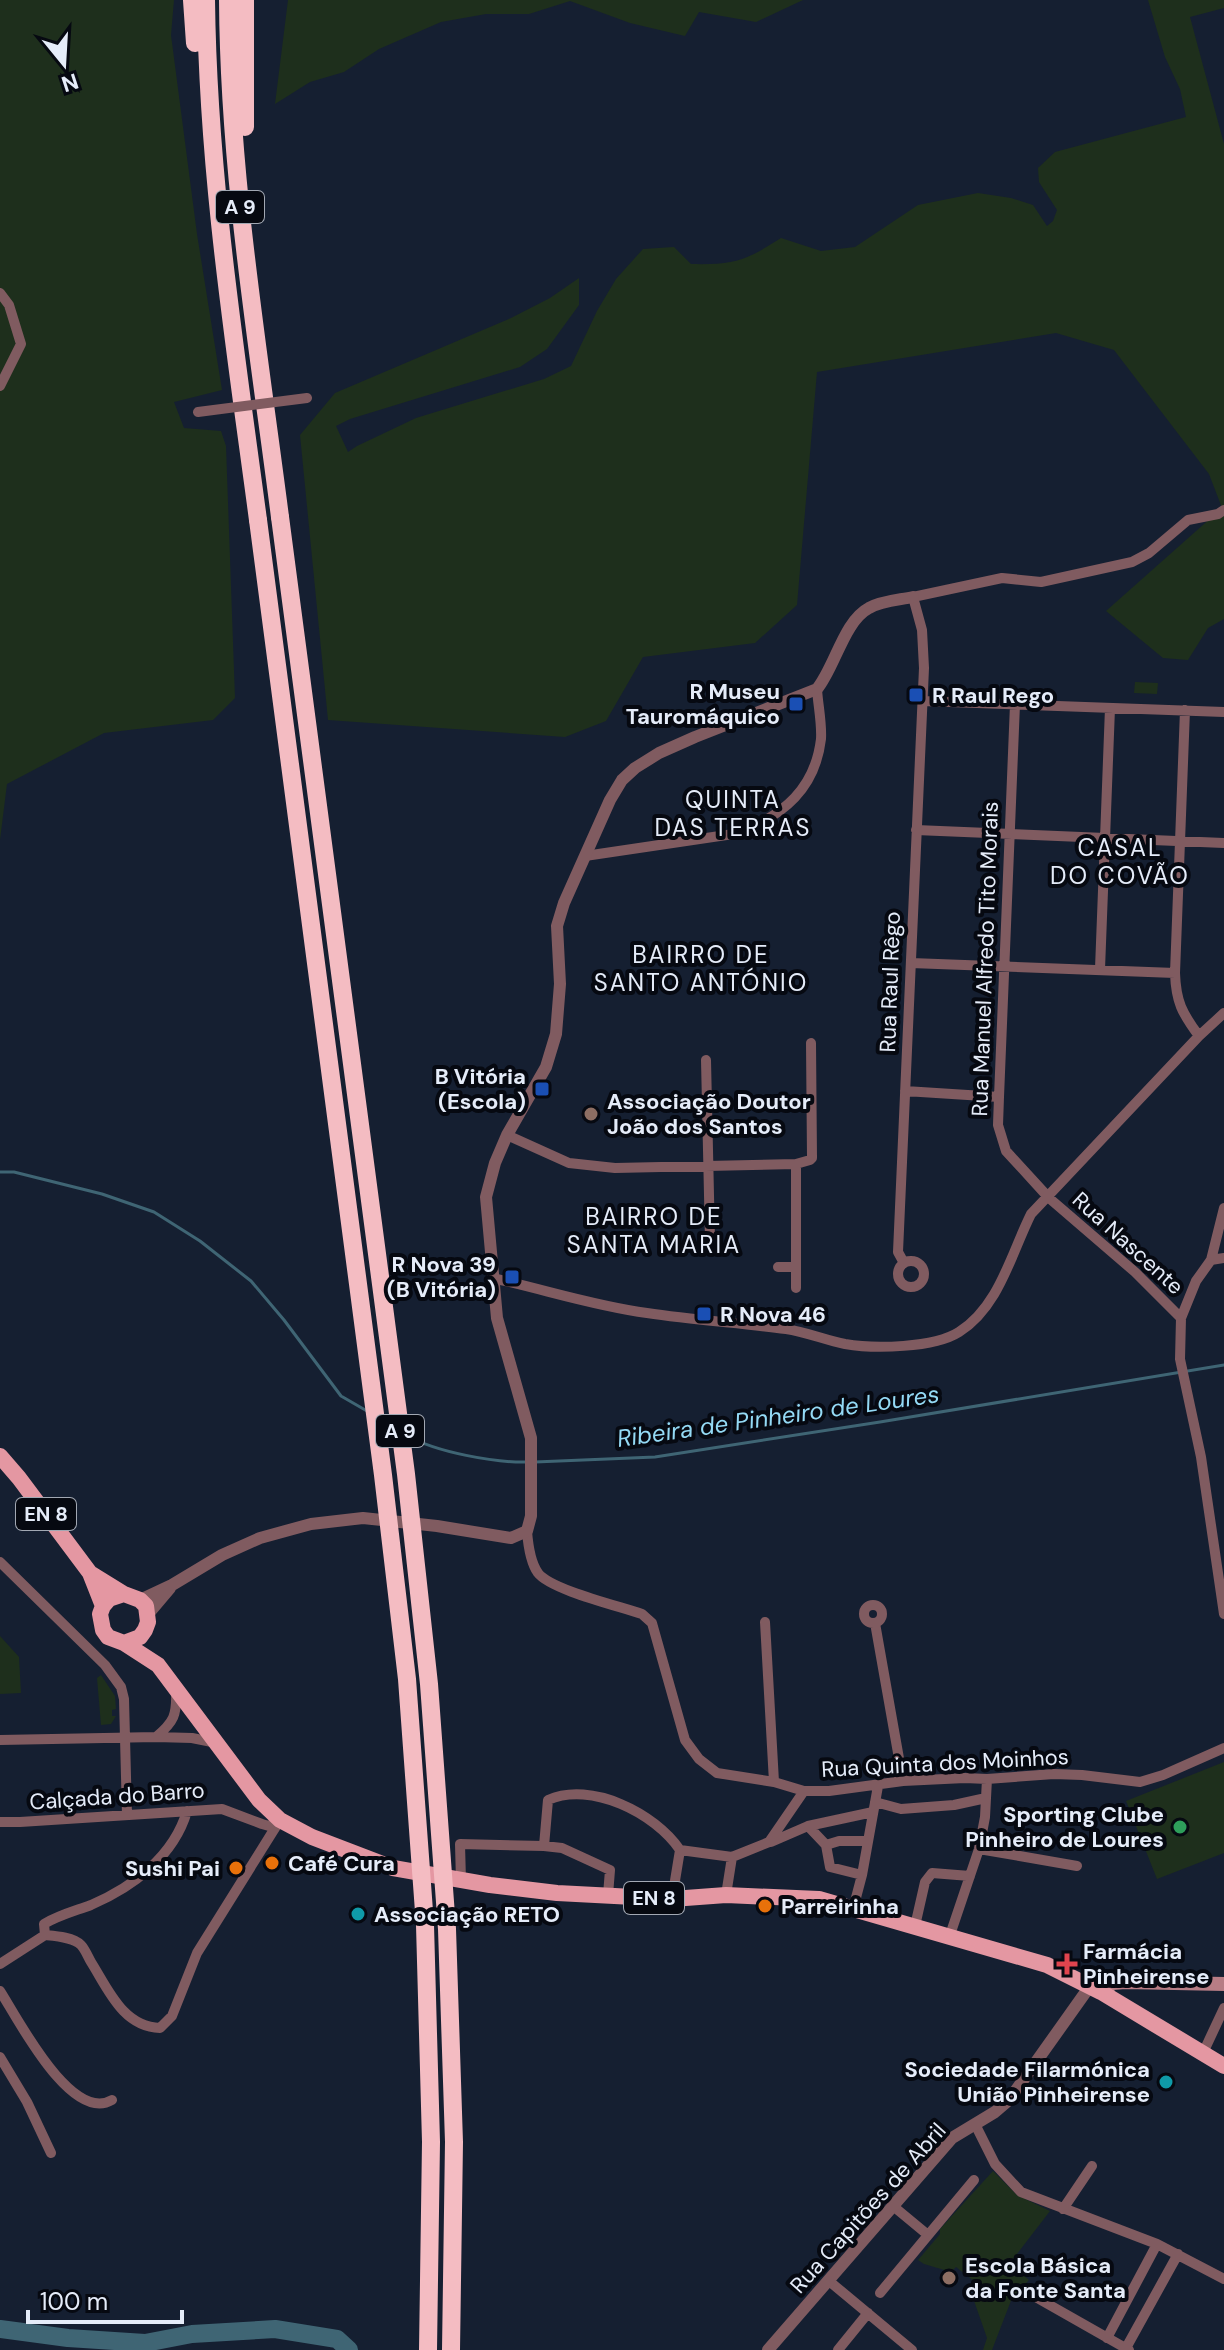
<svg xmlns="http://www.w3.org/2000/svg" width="1224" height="2350" font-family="'DM Sans',sans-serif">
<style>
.green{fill:#1e2f1c}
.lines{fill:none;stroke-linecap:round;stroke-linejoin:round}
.stream{stroke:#3f6574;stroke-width:3}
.river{stroke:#3f6574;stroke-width:18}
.minor{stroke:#805b60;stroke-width:10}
.tertiary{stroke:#805b60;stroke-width:12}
.secondary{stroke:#b87d85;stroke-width:14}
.primary{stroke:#e497a2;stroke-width:16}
.motorway{stroke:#f4bcc2;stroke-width:18}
.minor-bridge{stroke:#805b60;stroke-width:10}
.motorway-bridge{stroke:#f4bcc2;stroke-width:18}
.transit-dot{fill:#1a4fb4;stroke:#060911;stroke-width:3}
.education-dot{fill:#8d6e63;stroke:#060911;stroke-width:3}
.leisure-dot{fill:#2e9e5b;stroke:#060911;stroke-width:3}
.food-dot{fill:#e8710a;stroke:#060911;stroke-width:3}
.culture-dot{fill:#0f9aa8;stroke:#060911;stroke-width:3}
.health-dot{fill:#e0444e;stroke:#060911;stroke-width:3}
.labels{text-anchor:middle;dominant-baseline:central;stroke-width:8;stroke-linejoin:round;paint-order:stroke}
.shield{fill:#060911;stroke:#a2a8b3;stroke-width:2}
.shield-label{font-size:20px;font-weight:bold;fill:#e5ecf9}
.poi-label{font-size:22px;font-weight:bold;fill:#e5ecf9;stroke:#060911;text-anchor:start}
.street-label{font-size:22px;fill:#e5ecf9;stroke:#060911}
.neighbourhood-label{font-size:24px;letter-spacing:2px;fill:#e5ecf9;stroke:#060911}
.water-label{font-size:24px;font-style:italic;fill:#94daf5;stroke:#060911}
</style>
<rect width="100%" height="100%" fill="#151f31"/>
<path class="green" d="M 0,0 L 174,0 L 171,35 L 197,234 L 222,390 L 174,402 L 184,428 L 221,431 L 226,446 L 235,698 L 213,720 L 104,733 L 7,784 L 0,840 Z
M 288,0 L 803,0 L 756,22 L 699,12 L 685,36 L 630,23 L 570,1 L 529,14 L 486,14 L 441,22 L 379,49 L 344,72 L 310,82 L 275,104 Z
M 1148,0 L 1224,0 L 1224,8 L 1190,17 L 1224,144 L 1224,619 L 1208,628 L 1188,660 L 1163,658 L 1106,611 L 1222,508 L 1209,474 L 1114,350 L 1056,333 L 817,372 L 797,605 L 755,643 L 643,657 L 606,721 L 565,737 L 328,720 L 300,435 L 335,393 L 511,318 L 550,298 L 579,278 L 579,305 L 547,349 L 520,367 L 350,419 L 336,426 L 348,452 L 357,446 L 416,418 L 544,379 L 571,366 L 597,311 L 616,279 L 643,249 L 674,247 L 691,264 C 734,265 745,261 781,238 L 821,251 L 855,247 L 918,205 L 978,193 L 1011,198 L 1033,205 L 1047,226 L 1053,221 L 1057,210 L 1039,182 L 1038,168 L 1055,152 L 1186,117 L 1180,89 L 1165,57 Z
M 1135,682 L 1158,683 L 1157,694 L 1134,693 Z
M 0,1636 L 19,1657 L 21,1693 L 0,1694 Z
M 101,1675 L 115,1696 L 116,1709 L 112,1710 L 112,1716 L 116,1716 L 111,1724 L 101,1725 L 97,1678 Z
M 1224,1762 L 1224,1853 L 1157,1879 L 1126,1801 Z
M 993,2171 L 1017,2195 L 1050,2211 L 1010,2263 L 1029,2280 L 1012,2298 L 992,2350 L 983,2350 L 987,2338 L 972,2295 L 979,2285 L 956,2267 L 951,2272 L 924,2264 L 918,2260 L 940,2234 L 940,2229 Z"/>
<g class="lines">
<path class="stream" d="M 0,1172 L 14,1172 L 102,1194 L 154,1212 L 200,1241 L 251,1281 L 284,1320 L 341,1396 L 367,1411
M 408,1436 C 436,1452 495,1463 528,1462
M 535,1462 L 655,1457 L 880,1422 L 1224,1365"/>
<path class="river" d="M 0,2329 L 68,2338 L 145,2343 L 192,2334 L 275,2329 L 337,2339 L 349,2350"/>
<path class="minor" d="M 0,293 L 9,305 L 21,344 L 0,386
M 922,701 L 1224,712
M 1015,704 L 999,1097 L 998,1125 L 1006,1151 L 1049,1198 L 1135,1272 L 1181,1318
M 1185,710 L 1175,973 C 1176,1002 1182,1013 1199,1036
M 916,830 L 1224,843
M 585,856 L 740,833 C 784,814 815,789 821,739 C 822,723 818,705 817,689
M 911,963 L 1175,973
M 1100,969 L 1110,708
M 706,1060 L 710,1240
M 905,1091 L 999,1097
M 507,1135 L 569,1163 L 615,1168 L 796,1164
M 1224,1208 L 1211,1260 L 1196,1281 L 1181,1318 L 1180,1359 L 1201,1457 L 1224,1614
M 1211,1260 L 1224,1258
M898 1274a13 13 0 1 1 26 0a13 13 0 1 1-26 0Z
M 904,1263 L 898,1252 L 924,668 L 922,630 L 913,597 L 1002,578 L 1041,582 L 1132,562 L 1149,553 L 1188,520 L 1218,514 L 1224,510
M 778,1267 L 796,1267
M 492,1278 C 543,1289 594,1306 647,1313 C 693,1320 740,1323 786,1329 C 806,1332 825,1340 845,1344 C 874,1349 934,1348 959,1332 C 999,1307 1011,1254 1031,1214 L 1199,1036 L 1224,1013
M 796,1288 L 796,1164 L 810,1160 L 812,1158 L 811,1043
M 527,1531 C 528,1544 530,1562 538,1573 C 551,1590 619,1606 642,1614 L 652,1623 L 685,1740 L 699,1759 L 717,1773 L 774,1782 L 804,1791 L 829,1791 L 903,1781 L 965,1778 L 987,1779 L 1054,1774 L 1082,1775 L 1140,1782 L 1163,1775 L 1224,1748
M 0,1562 L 105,1665 L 121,1687 L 124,1699 L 127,1815
M864 1614a9 9 0 1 1 18 0a9 9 0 1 1-18 0Z
M 765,1622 L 774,1782
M 875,1623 L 903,1781
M 156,1737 C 174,1722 177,1715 176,1691
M 0,1740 L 156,1737 L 192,1738 L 217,1743
M 875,1802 L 901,1809 L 954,1805 L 986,1798
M 0,1822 L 20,1822 L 222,1809 L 262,1824 L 269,1826 L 278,1821
M 808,1826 L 826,1845 L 839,1841 L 868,1841
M 771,1842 L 808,1826 L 873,1812
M 826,1845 L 830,1867 L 862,1875
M 544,1846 L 548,1800 C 591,1781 655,1813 680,1850
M 979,1849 L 1077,1866
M 680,1850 L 732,1857 L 769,1842 L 804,1791
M 461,1881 L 460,1844 L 544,1846 L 562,1848 L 610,1870 L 608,1895
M 726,1895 L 732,1857
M 672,1899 L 680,1850
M 853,1909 L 862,1875 L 878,1786
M 915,1926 L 925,1882 L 932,1873 L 970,1876
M 45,1935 C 56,1936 73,1937 81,1945 C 85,1949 88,1957 91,1962 C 108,1989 123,2027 160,2028 L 172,2016 L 197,1953 L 280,1820
M 950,1935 L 979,1849 L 985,1817 L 987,1779
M 0,1964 L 45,1935 L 44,1924 C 59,1915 75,1911 91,1905 C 133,1887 174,1856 187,1811
M 0,1991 C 17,2017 71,2124 112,2100
M 1203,2053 L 1224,2008
M 0,2057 L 27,2102 L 51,2153
M 975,2124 L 995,2164 L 1021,2192 L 1157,2244 L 1224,2279
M 893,2206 L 928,2235
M 1063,2209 L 1092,2166
M 829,2281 L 912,2350
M 880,2293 L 974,2180
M 1032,2295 L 1129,2350
M 1107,2338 L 1157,2244
M 1126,2348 L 1178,2254
M 838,2350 L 868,2313"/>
<path class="tertiary" d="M 140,1600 L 172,1585 L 222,1555 L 260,1538 L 311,1524 L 363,1518 L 437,1526 L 511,1538 L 527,1531 L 531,1516 L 531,1438 L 497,1318 L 486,1197 L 495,1163 L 507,1135 L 546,1067 L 556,1034 L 560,984 L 557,926 L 564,903 L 610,800 L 622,780 L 635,768 L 659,753 L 695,737 L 817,689 C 835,667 844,621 869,608 C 881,601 899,600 913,597
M 148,1614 L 170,1588
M 768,2350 L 952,2138 L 995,2112 L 1009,2100 L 1090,1986"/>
<path class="secondary" d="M 1101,1992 L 1113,1983 L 1125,1982 L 1224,1984"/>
<path class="primary" d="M 0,1456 L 19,1478 L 90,1573 L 103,1606
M 90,1573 L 124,1594 L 140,1600 L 146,1606 L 148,1622 L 145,1630 L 140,1637 L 124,1643
M 124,1594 L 109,1599 L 103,1606 L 100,1614 L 103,1630 L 108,1637 L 124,1643 L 158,1665 L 259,1800 L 280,1820 L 312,1837 L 393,1868 L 490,1885 L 557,1893 L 672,1899 L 726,1895 L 819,1899 L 1047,1965 L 1101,1992 L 1224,2066"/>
<path class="motorway" d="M 192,0 L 195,43
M 206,0 C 208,175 235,347 258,520
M 228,0 C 229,174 258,345 280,517
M 245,127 L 245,0"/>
<path class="minor-bridge" d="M 198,412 L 307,398"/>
<path class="motorway-bridge" d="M 280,517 L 406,1474 L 429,1684 L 447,1929 L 454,2142 L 451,2350
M 258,520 L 383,1475 L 407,1679 L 425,1925 L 431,2142 L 428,2350"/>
</g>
<g class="transit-dot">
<rect x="908" y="687" width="16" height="16" rx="4"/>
<rect x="788" y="696" width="16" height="16" rx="4"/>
<rect x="534" y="1081" width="16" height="16" rx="4"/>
<rect x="504" y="1269" width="16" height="16" rx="4"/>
<rect x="696" y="1306" width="16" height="16" rx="4"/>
</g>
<g class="education-dot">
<circle cx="591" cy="1114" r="8"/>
<circle cx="949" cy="2278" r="8"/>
</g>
<circle class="leisure-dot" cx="1180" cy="1827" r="8"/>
<g class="food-dot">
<circle cx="272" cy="1863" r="8"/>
<circle cx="236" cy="1868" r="8"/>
<circle cx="765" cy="1906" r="8"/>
</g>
<g class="culture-dot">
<circle cx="358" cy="1914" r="8"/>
<circle cx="1166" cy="2082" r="8"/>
</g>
<path class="health-dot" d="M1063 1952h8v8h8v8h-8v8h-8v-8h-8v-8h8z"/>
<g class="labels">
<g class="shield">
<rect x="216" y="191" width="48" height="32" rx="6"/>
<rect x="376" y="1415" width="48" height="32" rx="6"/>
<rect x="16" y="1498" width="60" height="32" rx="6"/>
<rect x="624" y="1882" width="60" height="32" rx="6"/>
</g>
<g class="shield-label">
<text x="240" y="207">A 9</text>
<text x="400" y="1431">A 9</text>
<text x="46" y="1514">EN 8</text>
<text x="654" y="1898">EN 8</text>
</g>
<g class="poi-label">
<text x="780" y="691" text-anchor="end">R Museu<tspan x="780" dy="25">Tauromáquico</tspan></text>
<text x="932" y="695">R Raul Rego</text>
<text x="526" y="1076" text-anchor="end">B Vitória<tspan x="526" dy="25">(Escola)</tspan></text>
<text x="607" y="1101">Associação Doutor<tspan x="607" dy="25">João dos Santos</tspan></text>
<text x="496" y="1264" text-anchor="end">R Nova 39<tspan x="496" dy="25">(B Vitória)</tspan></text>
<text x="720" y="1314">R Nova 46</text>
<text x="1164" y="1814" text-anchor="end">Sporting Clube<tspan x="1164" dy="25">Pinheiro de Loures</tspan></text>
<text x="288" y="1863">Café Cura</text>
<text x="220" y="1868" text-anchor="end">Sushi Pai</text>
<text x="781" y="1906">Parreirinha</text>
<text x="374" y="1914">Associação RETO</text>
<text x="1083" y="1951">Farmácia<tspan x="1083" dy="25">Pinheirense</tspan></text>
<text x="1150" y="2069" text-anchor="end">Sociedade Filarmónica<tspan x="1150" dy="25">União Pinheirense</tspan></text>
<text x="965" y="2265">Escola Básica<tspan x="965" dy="25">da Fonte Santa</tspan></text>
</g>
<g class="street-label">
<text transform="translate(985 959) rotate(-88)">Rua Manuel Alfredo Tito Morais</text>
<text transform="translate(890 982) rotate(-88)">Rua Raul Rêgo</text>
<text transform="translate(1128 1243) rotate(42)">Rua Nascente</text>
<text transform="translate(945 1763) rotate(-3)">Rua Quinta dos Moinhos</text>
<text transform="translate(117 1796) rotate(-4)">Calçada do Barro</text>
<text transform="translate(868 2208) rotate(-48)">Rua Capitões de Abril</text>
</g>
<g class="neighbourhood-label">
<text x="733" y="799">QUINTA<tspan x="733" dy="28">DAS TERRAS</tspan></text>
<text x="1120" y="847">CASAL<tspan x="1120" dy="28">DO COVÃO</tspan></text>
<text x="701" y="954">BAIRRO DE<tspan x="701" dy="28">SANTO ANTÓNIO</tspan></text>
<text x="654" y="1216">BAIRRO DE<tspan x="654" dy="28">SANTA MARIA</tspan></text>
</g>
<g class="water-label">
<text transform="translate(778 1416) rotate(-8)">Ribeira de Pinheiro de Loures</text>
</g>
</g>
<g transform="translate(64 64) rotate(162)" stroke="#060911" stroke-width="6" paint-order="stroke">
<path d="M0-6L14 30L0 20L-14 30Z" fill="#e5ecf9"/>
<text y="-12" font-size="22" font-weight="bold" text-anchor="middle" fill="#e5ecf9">N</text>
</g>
<path d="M28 2310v12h154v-12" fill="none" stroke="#e5ecf9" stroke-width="4"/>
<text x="40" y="2310" font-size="24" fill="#e5ecf9" stroke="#060911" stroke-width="6" paint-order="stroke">100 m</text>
</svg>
